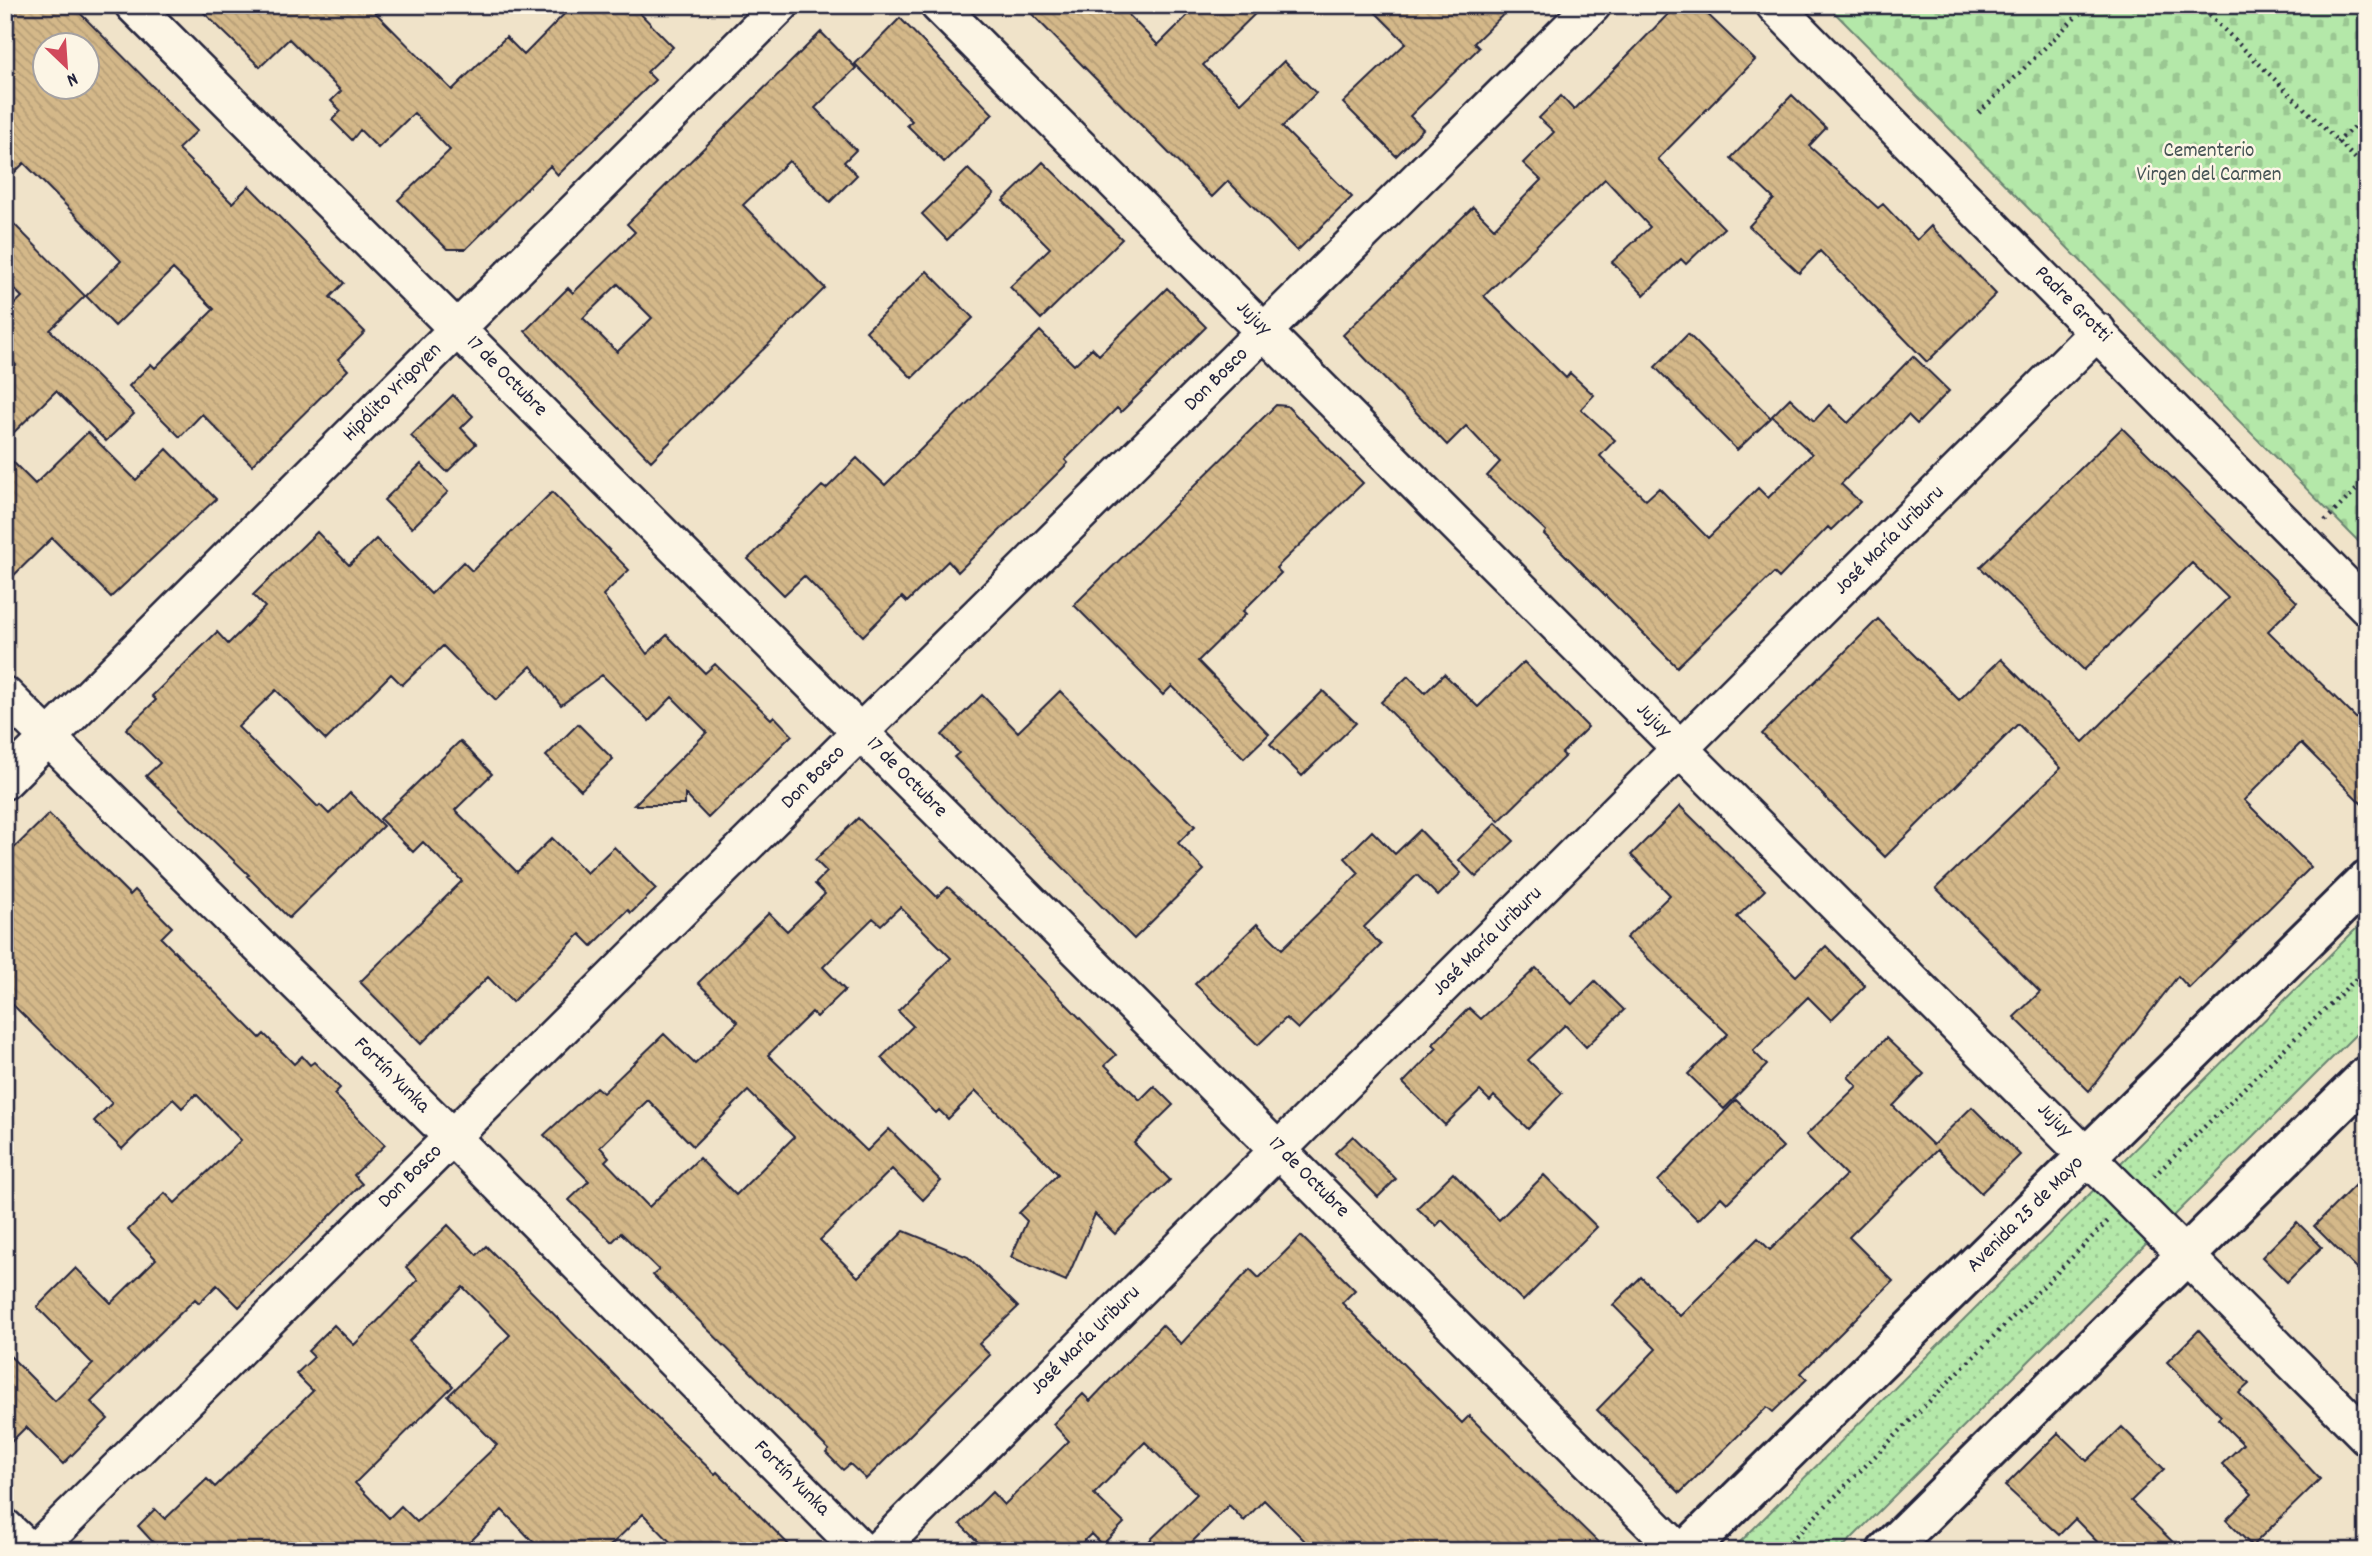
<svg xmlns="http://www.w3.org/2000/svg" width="2372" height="1556" font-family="Dekko,sans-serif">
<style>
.cemetery{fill:url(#cemetery-stones);stroke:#6b8572;stroke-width:2}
.park{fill:url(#park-dots);stroke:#6b8572;stroke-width:2}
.building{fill:url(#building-back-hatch);stroke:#22223b;stroke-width:2;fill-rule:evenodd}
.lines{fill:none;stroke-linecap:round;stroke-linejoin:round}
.street-casing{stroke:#22223b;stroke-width:40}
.secondary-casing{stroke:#22223b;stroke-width:44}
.path{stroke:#22223b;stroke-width:4.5;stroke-dasharray:2 5;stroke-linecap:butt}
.street{stroke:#fcf5e5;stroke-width:35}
.secondary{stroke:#fcf5e5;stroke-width:38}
.labels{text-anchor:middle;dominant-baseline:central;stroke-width:5;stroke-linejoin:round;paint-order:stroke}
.park-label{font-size:21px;fill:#465456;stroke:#fcf5e5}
.street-label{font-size:21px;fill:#22223b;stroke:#fcf5e5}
</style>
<defs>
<pattern id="cemetery-stones" width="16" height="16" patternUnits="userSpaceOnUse" patternTransform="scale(1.75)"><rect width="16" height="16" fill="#b4e8a9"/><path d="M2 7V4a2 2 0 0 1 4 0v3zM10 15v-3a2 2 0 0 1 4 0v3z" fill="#9ac792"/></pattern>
<pattern id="park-dots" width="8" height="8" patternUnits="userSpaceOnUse" patternTransform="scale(1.75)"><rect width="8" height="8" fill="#b4e8a9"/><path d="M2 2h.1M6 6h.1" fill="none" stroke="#9ac792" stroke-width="1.8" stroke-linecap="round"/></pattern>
<pattern id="building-back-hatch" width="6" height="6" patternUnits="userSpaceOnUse" patternTransform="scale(1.75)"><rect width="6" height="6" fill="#d4b889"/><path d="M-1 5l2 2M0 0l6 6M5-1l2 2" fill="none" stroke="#b69e77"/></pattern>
</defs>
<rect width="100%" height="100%" fill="#f0e3c9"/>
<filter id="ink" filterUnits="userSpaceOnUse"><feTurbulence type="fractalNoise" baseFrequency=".0143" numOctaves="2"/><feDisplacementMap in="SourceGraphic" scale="14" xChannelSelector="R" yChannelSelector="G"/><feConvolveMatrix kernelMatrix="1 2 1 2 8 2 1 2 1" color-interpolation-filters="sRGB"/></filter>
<g filter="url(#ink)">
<path class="cemetery" d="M 1827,5 L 2367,5 L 2367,550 Z"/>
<path class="park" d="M 2367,918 L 2367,1023 L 1839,1551 L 1731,1551 Z"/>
<path class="building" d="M 20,5 L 72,5 L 197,131 L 178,149 L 232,203 L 249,186 L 344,283 L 330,297 L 365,332 L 338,359 L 348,370 L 252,465 L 202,414 L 180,437 L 129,386 L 151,364 L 155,368 L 214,309 L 173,269 L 115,326 L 86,296 L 121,261 L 24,163 L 5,182 L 5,22 ZM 46,46 L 88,46 L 88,88 L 46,88 Z
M 196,5 L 368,5 L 452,90 L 506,37 L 524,55 L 573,5 L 632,5 L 673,47 L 647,72 L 655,80 L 558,175 L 550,166 L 466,249 L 447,249 L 398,200 L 450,150 L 414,113 L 378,148 L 360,130 L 352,140 L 332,120 L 341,111 L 331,101 L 341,91 L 289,39 L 260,67 Z
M 1023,5 L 1119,5 L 1158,45 L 1198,5 L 1264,5 L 1203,65 L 1241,103 L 1284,61 L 1316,93 L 1282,127 L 1352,197 L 1297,251 L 1228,181 L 1212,197 Z
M 1368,5 L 1513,5 L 1474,43 L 1479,48 L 1410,116 L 1423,129 L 1396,156 L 1343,103 L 1406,43 Z
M 1677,5 L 1698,5 L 1755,60 L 1658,159 L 1724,228 L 1686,264 L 1681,259 L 1644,295 L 1612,262 L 1650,227 L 1605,179 L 1484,296 L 1566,378 L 1570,373 L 1594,395 L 1581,409 L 1615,440 L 1600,456 L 1646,500 L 1659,488 L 1708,538 L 1758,488 L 1768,498 L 1812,454 L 1772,416 L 1790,398 L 1814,421 L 1829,405 L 1848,423 L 1913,356 L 1949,391 L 1917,424 L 1908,415 L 1841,484 L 1860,502 L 1831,530 L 1828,527 L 1779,578 L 1774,573 L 1677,667 L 1544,534 L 1546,531 L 1487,476 L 1500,462 L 1466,426 L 1447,445 L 1343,335 L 1473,207 L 1494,228 L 1541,180 L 1523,163 L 1554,132 L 1539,118 L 1561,96 L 1574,110 Z
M 900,18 L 993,114 L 944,162 L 907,125 L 912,121 L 855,64 Z
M 821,32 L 856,68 L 815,108 L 856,150 L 844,162 L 857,175 L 830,202 L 789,161 L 743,205 L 825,288 L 651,461 L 525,331 L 568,288 L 573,293 L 635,232 L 627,224 ZM 618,284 L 652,318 L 617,352 L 583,318 Z
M 1792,95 L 1826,128 L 1809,146 L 1878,208 L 1883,204 L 1917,240 L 1931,226 L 1996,294 L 1927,362 L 1820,251 L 1799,273 L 1749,226 L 1774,199 L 1731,158 Z
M 1043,162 L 1122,239 L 1041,319 L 1010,287 L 1050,248 L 1003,201 Z
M 968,169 L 994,194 L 947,240 L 922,214 Z
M 5,215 L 85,296 L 50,330 L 134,414 L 106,441 L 56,391 L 5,441 L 5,375 L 16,365 L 5,354 L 5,313 L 22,297 L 5,280 Z
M 927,271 L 973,318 L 912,378 L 866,331 Z
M 1167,288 L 1206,327 L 1121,412 L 1117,408 L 1065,460 L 1068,463 L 958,572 L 948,561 L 907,602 L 902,597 L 863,636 L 804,576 L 784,595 L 748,559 L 822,486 L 826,489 L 857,458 L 885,485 L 1040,331 L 1074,365 L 1092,348 L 1099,355 Z
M 1688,334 L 1771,418 L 1737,450 L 1655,367 Z
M 453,395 L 473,416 L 461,428 L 476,444 L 447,472 L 411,436 Z
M 1276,405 L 1287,406 L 1363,483 L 1276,568 L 1281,573 L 1243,611 L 1246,614 L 1198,661 L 1269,734 L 1244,758 L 1172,686 L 1163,695 L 1074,605 Z
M 2122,428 L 2297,602 L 2268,631 L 2367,729 L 2367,809 L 2301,743 L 2244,800 L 2311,867 L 2189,988 L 2178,976 L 2089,1091 L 2014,1017 L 2040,992 L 1936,888 L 2061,768 L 2018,724 L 1885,857 L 1762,734 L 1878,619 L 1959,700 L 2001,659 L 2083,742 L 2228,598 L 2192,563 L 2084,670 L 1980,567 Z
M 88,432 L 136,480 L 167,449 L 216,499 L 111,597 L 52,538 L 5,584 L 5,454 L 35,484 Z
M 421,464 L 448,492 L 412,528 L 384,500 Z
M 552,492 L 629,570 L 603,595 L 647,654 L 667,635 L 705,673 L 715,664 L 771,719 L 774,716 L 792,735 L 708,818 L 685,794 L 685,805 L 634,805 L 707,732 L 672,697 L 649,721 L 602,675 L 561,705 L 531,666 L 496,700 L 443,646 L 402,685 L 391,674 L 326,740 L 276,690 L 238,727 L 318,807 L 320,805 L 329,814 L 350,793 L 383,826 L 289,918 L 247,876 L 249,875 L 146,776 L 160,763 L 126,729 L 156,700 L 152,696 L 217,632 L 228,644 L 265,607 L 253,595 L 317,532 L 349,565 L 376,539 L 431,594 L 463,562 L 472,571 Z
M 1524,662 L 1588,727 L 1562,753 L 1565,756 L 1499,821 L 1381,702 L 1408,676 L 1425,693 L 1444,674 L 1478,707 Z
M 1060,691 L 1195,826 L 1178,843 L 1204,870 L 1134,939 L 954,757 L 959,753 L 942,735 L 982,695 L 1018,732 Z
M 1323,691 L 1356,723 L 1302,776 L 1270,744 Z
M 578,724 L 613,759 L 581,790 L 546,756 Z
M 460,741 L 492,774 L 455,810 L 517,872 L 552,838 L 587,873 L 614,847 L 656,889 L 631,913 L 628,910 L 592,946 L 580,934 L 512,1002 L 488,977 L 421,1044 L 360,982 L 462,881 L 423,842 L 413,852 L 380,819 Z
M 1680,806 L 1765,890 L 1737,917 L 1796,976 L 1826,946 L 1865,986 L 1831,1020 L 1808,997 L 1753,1051 L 1767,1065 L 1724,1109 L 1688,1074 L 1728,1034 L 1626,938 L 1670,895 L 1631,855 Z
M 49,814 L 130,895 L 135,890 L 172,927 L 161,938 L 260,1038 L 264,1034 L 294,1064 L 302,1056 L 310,1065 L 314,1062 L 340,1088 L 334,1094 L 385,1145 L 354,1175 L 362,1184 L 239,1307 L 217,1285 L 199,1303 L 195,1299 L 150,1343 L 91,1402 L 108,1419 L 63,1464 L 26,1427 L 5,1448 L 5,1351 L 55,1401 L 93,1364 L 37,1307 L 76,1268 L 111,1303 L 156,1259 L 128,1230 L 165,1193 L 175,1203 L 241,1140 L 196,1094 L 182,1108 L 173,1099 L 122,1149 L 94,1121 L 112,1103 L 5,997 L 5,857 Z
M 858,818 L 937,897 L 948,887 L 987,923 L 1116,1055 L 1105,1065 L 1140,1100 L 1154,1086 L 1173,1105 L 1134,1143 L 1170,1180 L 1115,1234 L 1095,1214 L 1066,1281 L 1011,1257 L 1027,1221 L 1019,1213 L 1058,1174 L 976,1091 L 948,1119 L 939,1110 L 936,1113 L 881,1058 L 913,1026 L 898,1011 L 951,958 L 900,907 L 881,925 L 873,918 L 823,967 L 845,990 L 817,1017 L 812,1012 L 768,1055 L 867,1151 L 889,1129 L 941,1181 L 923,1200 L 892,1169 L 820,1240 L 858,1277 L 904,1231 L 968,1257 L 1018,1307 L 979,1344 L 990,1355 L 866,1479 L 850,1464 L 843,1470 L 826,1453 L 829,1450 L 798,1419 L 653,1275 L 659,1270 L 621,1233 L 612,1242 L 569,1200 L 589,1181 L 544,1135 L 596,1087 L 603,1093 L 664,1034 L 695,1064 L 738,1022 L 698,983 L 769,913 L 787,931 L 825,894 L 815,884 L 827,872 L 815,860 ZM 748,1091 L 794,1137 L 736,1195 L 699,1158 L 649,1207 L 605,1161 L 609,1157 L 600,1147 L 648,1100 L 693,1146 Z
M 1496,823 L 1514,841 L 1476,877 L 1459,860 Z
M 1420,830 L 1461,873 L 1438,896 L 1417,875 L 1364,927 L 1381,945 L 1298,1029 L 1286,1018 L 1258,1045 L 1195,984 L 1257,924 L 1282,949 L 1359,873 L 1345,858 L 1372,831 L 1395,854 Z
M 1536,968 L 1572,1004 L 1595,981 L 1624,1010 L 1586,1047 L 1565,1025 L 1528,1060 L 1562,1093 L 1528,1129 L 1494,1096 L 1490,1101 L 1480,1091 L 1445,1125 L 1403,1083 L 1437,1048 L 1433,1044 L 1469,1008 L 1481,1019 Z
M 1886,1038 L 1924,1074 L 1893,1106 L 1933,1145 L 1972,1107 L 2020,1155 L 1981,1193 L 1937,1150 L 1849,1237 L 1893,1281 L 1801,1373 L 1807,1379 L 1773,1412 L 1767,1407 L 1680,1493 L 1597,1410 L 1656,1349 L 1613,1305 L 1641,1277 L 1680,1316 L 1758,1238 L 1770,1250 L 1846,1175 L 1806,1135 L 1857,1086 L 1848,1077 Z
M 1736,1100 L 1783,1147 L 1727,1203 L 1721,1197 L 1698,1220 L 1658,1181 Z
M 1353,1136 L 1396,1179 L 1378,1197 L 1335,1153 Z
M 1453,1173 L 1499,1220 L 1544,1175 L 1597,1227 L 1523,1301 L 1442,1220 L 1436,1226 L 1417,1208 Z
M 2367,1173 L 2367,1279 L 2314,1226 Z
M 2297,1222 L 2322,1247 L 2287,1282 L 2262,1257 Z
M 448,1225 L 477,1255 L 486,1246 L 669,1430 L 715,1474 L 717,1472 L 795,1551 L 679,1551 L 643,1514 L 605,1551 L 542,1551 L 502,1510 L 461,1551 L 161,1551 L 138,1526 L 155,1509 L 165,1519 L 207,1479 L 215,1487 L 313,1391 L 296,1374 L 314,1357 L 308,1351 L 334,1325 L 354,1345 L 418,1280 L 406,1267 ZM 463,1287 L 510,1335 L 448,1396 L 497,1445 L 417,1522 L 401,1506 L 389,1518 L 355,1483 L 453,1386 L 409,1341 Z
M 1301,1236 L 1355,1290 L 1342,1303 L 1462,1423 L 1469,1416 L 1607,1551 L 1315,1551 L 1264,1500 L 1244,1521 L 1229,1505 L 1183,1551 L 1139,1551 L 1197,1494 L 1145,1442 L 1094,1494 L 1124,1523 L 1102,1545 L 1091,1534 L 1074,1551 L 987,1551 L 960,1524 L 992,1492 L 1004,1505 L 1069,1441 L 1053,1424 L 1083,1394 L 1090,1401 L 1162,1325 L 1181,1344 L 1250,1269 L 1259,1278 Z
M 2199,1330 L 2249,1384 L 2239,1393 L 2320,1479 L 2252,1546 L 2226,1520 L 2252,1494 L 2222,1464 L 2243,1444 L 2218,1419 L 2221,1416 L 2167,1362 Z
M 2122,1427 L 2164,1469 L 2131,1501 L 2182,1551 L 2106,1551 L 2075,1519 L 2059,1535 L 2005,1486 L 2058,1433 L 2087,1461 Z"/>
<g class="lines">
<defs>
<path id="street" d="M 133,5 L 1679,1551
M 938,5 L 2367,1437
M 1774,5 L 2367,607
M 5,695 L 451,1136 L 862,1551
M 5,781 L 781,5
M 5,1527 L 30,1551
M 35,1551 L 1593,5
M 877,1551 L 2098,331"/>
<path id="secondary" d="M 1686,1551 L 2367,880
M 1887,1551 L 2367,1076"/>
</defs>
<use href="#street" class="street-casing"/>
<use href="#secondary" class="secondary-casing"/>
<path class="path" d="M 2199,5 L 2367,170
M 1979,113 L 2088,5
M 2337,143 L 2367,113
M 2325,521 L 2367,479
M 2154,1176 L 2367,968
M 1781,1551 L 2108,1221"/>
<use href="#street" class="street"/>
<use href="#secondary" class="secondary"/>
</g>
</g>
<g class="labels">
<g class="park-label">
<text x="2209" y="152">Cementerio<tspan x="2209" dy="24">Virgen del Carmen</tspan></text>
</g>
<g class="street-label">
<text transform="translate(2072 305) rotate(45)">Padre Grotti</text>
<text transform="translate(1253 319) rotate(45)">Jujuy</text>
<text transform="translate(506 377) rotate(45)">17 de Octubre</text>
<text transform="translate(1217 380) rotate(-45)">Don Bosco</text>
<text transform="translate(393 393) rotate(-45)">Hipólito Yrigoyen</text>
<text transform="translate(1890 541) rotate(-45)">José María Uriburu</text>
<text transform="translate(1653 721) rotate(45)">Jujuy</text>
<text transform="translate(814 778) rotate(-45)">Don Bosco</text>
<text transform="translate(906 778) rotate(45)">17 de Octubre</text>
<text transform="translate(1488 942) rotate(-45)">José María Uriburu</text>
<text transform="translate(391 1076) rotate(45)">Fortín Yunka</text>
<text transform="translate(2054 1121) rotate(45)">Jujuy</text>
<text transform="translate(411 1177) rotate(-45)">Don Bosco</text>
<text transform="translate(1308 1178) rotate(45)">17 de Octubre</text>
<text transform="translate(2026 1215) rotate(-45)">Avenida 25 de Mayo</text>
<text transform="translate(1086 1341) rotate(-45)">José María Uriburu</text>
<text transform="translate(791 1479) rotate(45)">Fortín Yunka</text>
</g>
</g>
<rect width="2372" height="1556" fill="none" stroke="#fcf5e5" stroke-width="28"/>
<rect x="14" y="14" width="2344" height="1528" fill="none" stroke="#22223b" stroke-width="2.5" filter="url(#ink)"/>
<g transform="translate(66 66) rotate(155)"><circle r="33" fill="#fcf5e5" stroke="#a5a1a1" stroke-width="2"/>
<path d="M0-5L12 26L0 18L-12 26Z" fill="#d1495b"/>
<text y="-10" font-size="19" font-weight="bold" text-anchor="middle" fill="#22223b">N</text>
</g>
</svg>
